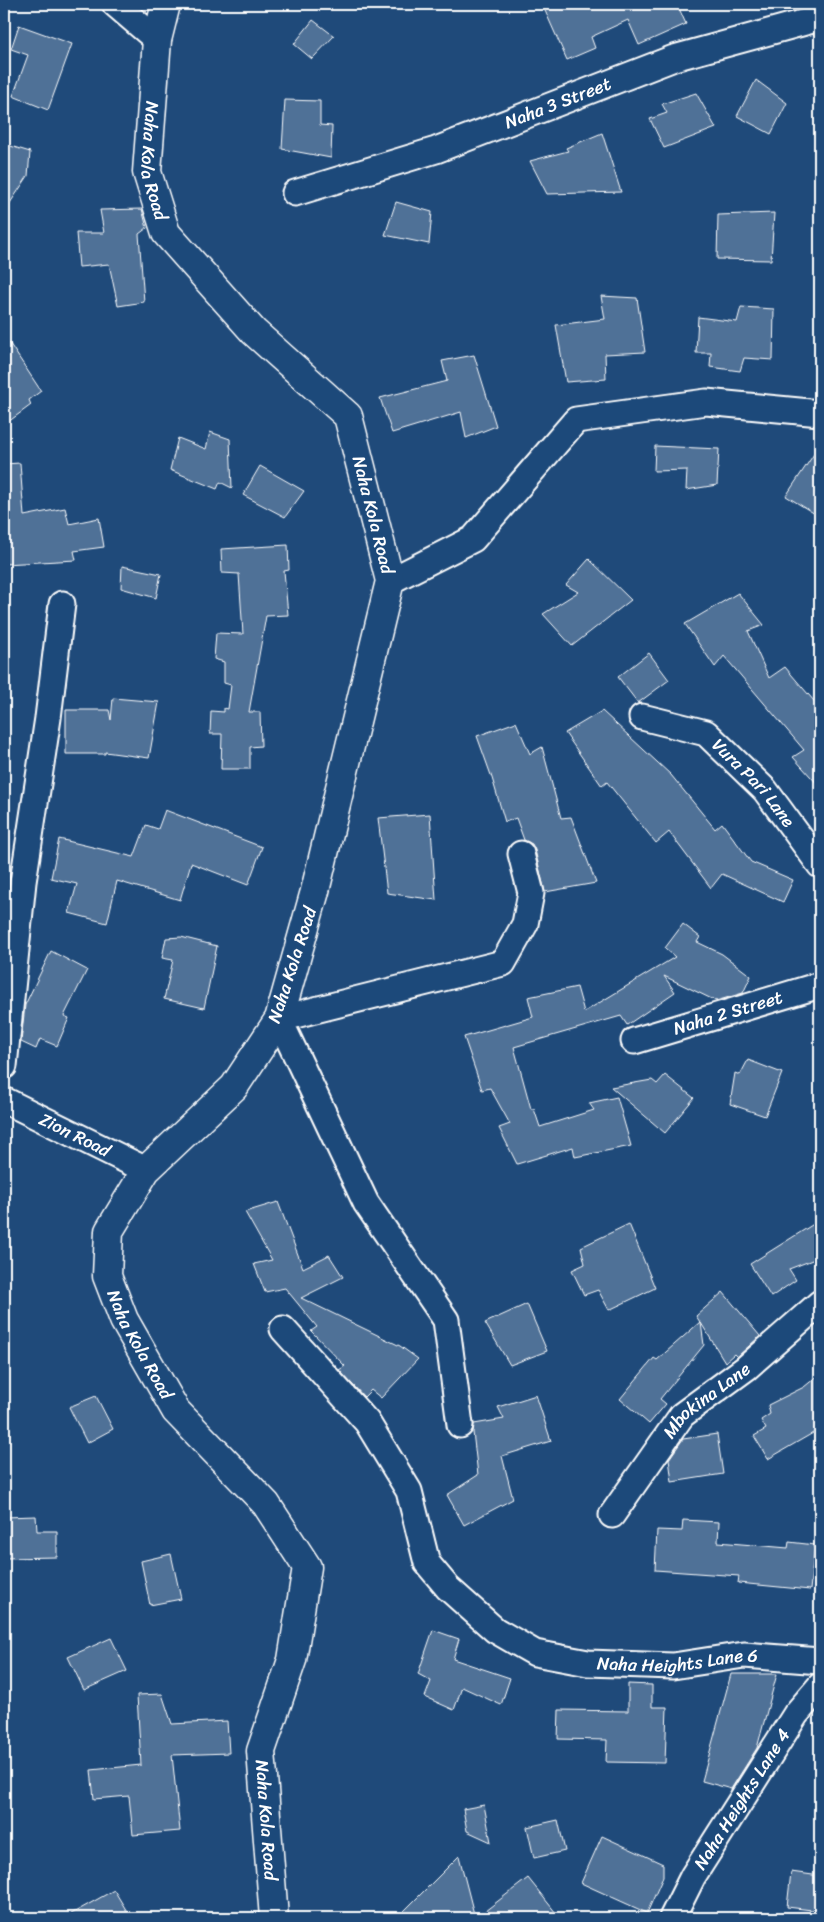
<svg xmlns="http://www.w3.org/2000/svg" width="824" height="1922" font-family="Sriracha,sans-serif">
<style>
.building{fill:#507197;stroke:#fff}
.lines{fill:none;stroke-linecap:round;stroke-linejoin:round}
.minor-casing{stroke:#fff;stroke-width:29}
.tertiary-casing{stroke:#fff;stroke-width:31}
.minor{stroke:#1f4a7a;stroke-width:25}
.tertiary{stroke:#1f4a7a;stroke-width:28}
.labels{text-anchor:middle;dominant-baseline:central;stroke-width:4.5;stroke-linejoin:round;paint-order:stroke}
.street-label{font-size:18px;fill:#fff;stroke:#1f4a7a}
</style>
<rect width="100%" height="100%" fill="#1f4a7a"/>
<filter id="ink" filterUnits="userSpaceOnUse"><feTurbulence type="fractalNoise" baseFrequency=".02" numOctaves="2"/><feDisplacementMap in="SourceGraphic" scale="10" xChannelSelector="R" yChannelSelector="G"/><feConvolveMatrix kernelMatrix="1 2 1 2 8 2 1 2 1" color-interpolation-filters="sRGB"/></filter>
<g filter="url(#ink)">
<path class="building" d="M 542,4 L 677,4 L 686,24 L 639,45 L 628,20 L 591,37 L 595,48 L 567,60 Z
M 313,20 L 334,36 L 312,59 L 294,44 Z
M 19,25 L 72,44 L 48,110 L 13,96 L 28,55 L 11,49 Z
M 756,80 L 787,103 L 771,134 L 737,116 Z
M 696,93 L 716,128 L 664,148 L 650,119 L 667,113 L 662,104 Z
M 285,100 L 320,101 L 320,125 L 332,126 L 331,158 L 282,149 Z
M 602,133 L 621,192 L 547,194 L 530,161 L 568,151 L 566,148 Z
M 4,144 L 30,152 L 28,176 L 4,212 Z
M 396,202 L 432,212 L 429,244 L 385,235 Z
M 142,209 L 147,228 L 139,234 L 144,302 L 118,306 L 109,264 L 79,267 L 76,233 L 104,233 L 100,210 Z
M 774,213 L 771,260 L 717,259 L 718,215 Z
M 601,296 L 637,298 L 645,352 L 605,354 L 606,379 L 566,382 L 556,325 L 605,319 Z
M 741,307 L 774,309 L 773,360 L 744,358 L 740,371 L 710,367 L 711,353 L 696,353 L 698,317 L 737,322 Z
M 4,335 L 41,391 L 29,400 L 31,405 L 4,425 Z
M 474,355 L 496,426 L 466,438 L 461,412 L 392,433 L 380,398 L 447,381 L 442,361 Z
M 210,432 L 230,439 L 232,488 L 220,482 L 217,489 L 170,470 L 178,438 L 206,449 Z
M 820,445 L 820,517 L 786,496 Z
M 655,446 L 719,449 L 717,485 L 686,490 L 687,470 L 654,471 Z
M 20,463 L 24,516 L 65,508 L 69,524 L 99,518 L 104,547 L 74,551 L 76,560 L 4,564 L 4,464 Z
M 260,466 L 304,491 L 285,517 L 243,495 Z
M 288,545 L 289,570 L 284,571 L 288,615 L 266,616 L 249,712 L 260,712 L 261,746 L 250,747 L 250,769 L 221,769 L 222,734 L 210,734 L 211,711 L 224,712 L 224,708 L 228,709 L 231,685 L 224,683 L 224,662 L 214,659 L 216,633 L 243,634 L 239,574 L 222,573 L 221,549 Z
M 589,559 L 631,600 L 572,646 L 543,614 L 578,592 L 566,585 Z
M 122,566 L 161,574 L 156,598 L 121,588 Z
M 738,593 L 764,625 L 748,631 L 769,678 L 785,667 L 820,708 L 820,787 L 793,757 L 804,750 L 724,656 L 715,667 L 685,624 Z
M 649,653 L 669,680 L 638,703 L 618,677 Z
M 113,698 L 159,702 L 149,758 L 105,752 L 105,754 L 66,754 L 66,710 L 109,710 L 111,720 Z
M 602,711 L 671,775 L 715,829 L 722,823 L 751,862 L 793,880 L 783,902 L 722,874 L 711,888 L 669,832 L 656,843 L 607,782 L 602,786 L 565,733 Z
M 516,722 L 530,754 L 542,747 L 561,818 L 571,817 L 596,883 L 545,892 L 535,850 L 532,844 L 524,840 L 516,818 L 505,822 L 492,778 L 477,736 Z
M 165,810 L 262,847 L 248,885 L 191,863 L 180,900 L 117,881 L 107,923 L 69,913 L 77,884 L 51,878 L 59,839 L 134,857 L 146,825 L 158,829 Z
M 430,814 L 436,900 L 387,893 L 378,818 Z
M 683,924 L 700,937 L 697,942 L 722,954 L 751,976 L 743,993 L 716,1001 L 664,976 L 675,992 L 627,1025 L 621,1016 L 514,1047 L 531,1109 L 534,1109 L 540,1127 L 594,1110 L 589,1103 L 617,1097 L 631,1146 L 575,1157 L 573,1147 L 517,1164 L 499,1128 L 510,1124 L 490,1088 L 482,1090 L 464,1037 L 533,1017 L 528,997 L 577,987 L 584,1012 L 675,957 L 665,948 Z
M 181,937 L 217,946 L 204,1008 L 164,999 L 173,960 L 162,958 L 166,938 Z
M 51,951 L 87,970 L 64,1016 L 69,1018 L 57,1046 L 40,1039 L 36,1049 L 21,1042 L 25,1005 Z
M 748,1060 L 782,1073 L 765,1116 L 730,1104 L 735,1073 L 740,1075 Z
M 665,1075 L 694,1098 L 665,1133 L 611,1087 L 652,1080 L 657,1084 Z
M 278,1202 L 303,1268 L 329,1255 L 343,1277 L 301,1298 L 400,1346 L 418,1359 L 381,1398 L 371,1390 L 364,1397 L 339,1370 L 345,1366 L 311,1331 L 317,1327 L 285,1288 L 265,1292 L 254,1264 L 272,1260 L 245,1212 Z
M 820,1220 L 820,1257 L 789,1269 L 796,1280 L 771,1297 L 750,1264 Z
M 629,1224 L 655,1288 L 609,1310 L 598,1290 L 584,1295 L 572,1270 L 585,1264 L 581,1247 Z
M 723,1292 L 760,1336 L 737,1357 L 734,1354 L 725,1362 L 701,1323 L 704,1345 L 660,1399 L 666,1404 L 649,1424 L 620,1399 L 654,1358 L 657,1360 L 700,1322 L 696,1316 Z
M 527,1304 L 547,1351 L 510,1365 L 485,1323 Z
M 820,1374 L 820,1429 L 768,1459 L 754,1436 L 766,1429 L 761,1420 L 770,1414 L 768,1405 L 804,1387 Z
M 536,1395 L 551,1441 L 502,1456 L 513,1499 L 464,1525 L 447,1495 L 478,1475 L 473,1432 L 474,1424 L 504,1419 L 498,1407 Z
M 96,1396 L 113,1429 L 87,1443 L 69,1407 Z
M 717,1434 L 723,1474 L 672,1482 L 669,1459 L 683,1439 Z
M 36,1516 L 37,1531 L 57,1531 L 57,1557 L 4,1558 L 4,1517 Z
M 683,1520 L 719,1522 L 718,1542 L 788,1548 L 789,1542 L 815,1545 L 810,1590 L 738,1583 L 739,1576 L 655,1570 L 657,1530 L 682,1531 Z
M 171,1554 L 181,1599 L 150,1605 L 141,1561 Z
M 433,1630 L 459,1639 L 453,1659 L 510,1678 L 501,1705 L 462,1687 L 454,1710 L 425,1697 L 431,1681 L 418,1674 Z
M 111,1638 L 127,1671 L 84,1690 L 68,1657 Z
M 731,1674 L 777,1674 L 757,1748 L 731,1789 L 702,1781 Z
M 628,1684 L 652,1685 L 652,1707 L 667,1707 L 665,1763 L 606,1762 L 607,1740 L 558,1739 L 559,1710 L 628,1711 Z
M 162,1694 L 172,1724 L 227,1721 L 229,1753 L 172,1755 L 180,1831 L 133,1835 L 129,1796 L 94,1799 L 91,1770 L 141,1765 L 137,1695 Z
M 484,1805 L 491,1842 L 467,1831 L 463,1809 Z
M 558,1820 L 565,1851 L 534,1858 L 527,1827 Z
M 602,1836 L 663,1864 L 663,1877 L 647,1913 L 581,1883 Z
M 459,1856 L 475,1918 L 397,1918 Z
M 791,1872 L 820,1876 L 820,1911 L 787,1907 Z
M 528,1878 L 560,1918 L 476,1918 Z
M 114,1890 L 131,1918 L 64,1918 Z"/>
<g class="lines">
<defs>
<g id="minor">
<path d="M 115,4 L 157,40"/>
<path id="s1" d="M 295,193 L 436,150 L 674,58 L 820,18"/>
<path d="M 390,581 L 473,539 L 576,420 L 706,402 L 820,413"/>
<path id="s2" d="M 642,717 L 706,733 L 765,790 L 820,865"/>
<path id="s3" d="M 634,1041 L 820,985"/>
<path d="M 4,1066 L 23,882 L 48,718 L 62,604"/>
<path id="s4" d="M 4,1100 L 146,1170"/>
<path id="s5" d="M 283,1329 L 367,1422 L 409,1491 L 427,1563 L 448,1588 L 495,1630 L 535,1653 L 588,1663 L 673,1666 L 744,1655 L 820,1661"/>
<path d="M 460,1425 L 446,1320 L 366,1203 L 279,1019 L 503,963 L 525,924 L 531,893 L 521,854"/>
<path id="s6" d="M 612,1515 L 682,1415 L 746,1368 L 820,1303"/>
<path id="s7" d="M 672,1918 L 693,1876 L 796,1714 L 820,1686"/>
</g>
<g id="tertiary">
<path id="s8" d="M 166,4 L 157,40 L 147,172 L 166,233 L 254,332 L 348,416 L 390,581 L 315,891 L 279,1019 L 234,1087 L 146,1170 L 109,1231 L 107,1276 L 124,1320 L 176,1411 L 266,1504 L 307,1567 L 292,1660 L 261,1751 L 274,1918"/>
</g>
</defs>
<use href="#minor" class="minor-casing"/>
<use href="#tertiary" class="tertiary-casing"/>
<use href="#minor" class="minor"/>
<use href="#tertiary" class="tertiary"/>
</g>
</g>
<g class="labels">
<g class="street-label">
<text stroke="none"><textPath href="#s1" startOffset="278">Naha 3 Street</textPath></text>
<text stroke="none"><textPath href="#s8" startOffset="159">Naha Kola Road</textPath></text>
<text stroke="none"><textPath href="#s8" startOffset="594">Naha Kola Road</textPath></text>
<text stroke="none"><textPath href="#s2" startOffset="135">Vura Pari Lane</textPath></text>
<text transform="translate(292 965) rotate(-72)">Naha Kola Road</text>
<text stroke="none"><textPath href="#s3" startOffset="98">Naha 2 Street</textPath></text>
<text stroke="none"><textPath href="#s4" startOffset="79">Zion Road</textPath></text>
<text stroke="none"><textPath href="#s8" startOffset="1509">Naha Kola Road</textPath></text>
<text stroke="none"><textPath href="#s6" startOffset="150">Mbokina Lane</textPath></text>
<text stroke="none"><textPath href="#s5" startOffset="566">Naha Heights Lane 6</textPath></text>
<text stroke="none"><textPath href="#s7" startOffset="138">Naha Heights Lane 4</textPath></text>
<text stroke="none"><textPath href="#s8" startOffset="2049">Naha Kola Road</textPath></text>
</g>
</g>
<rect width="824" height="1922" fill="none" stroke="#1f4a7a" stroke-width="20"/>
<rect x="10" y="10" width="804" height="1902" fill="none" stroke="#fff" stroke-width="2" filter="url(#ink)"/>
</svg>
